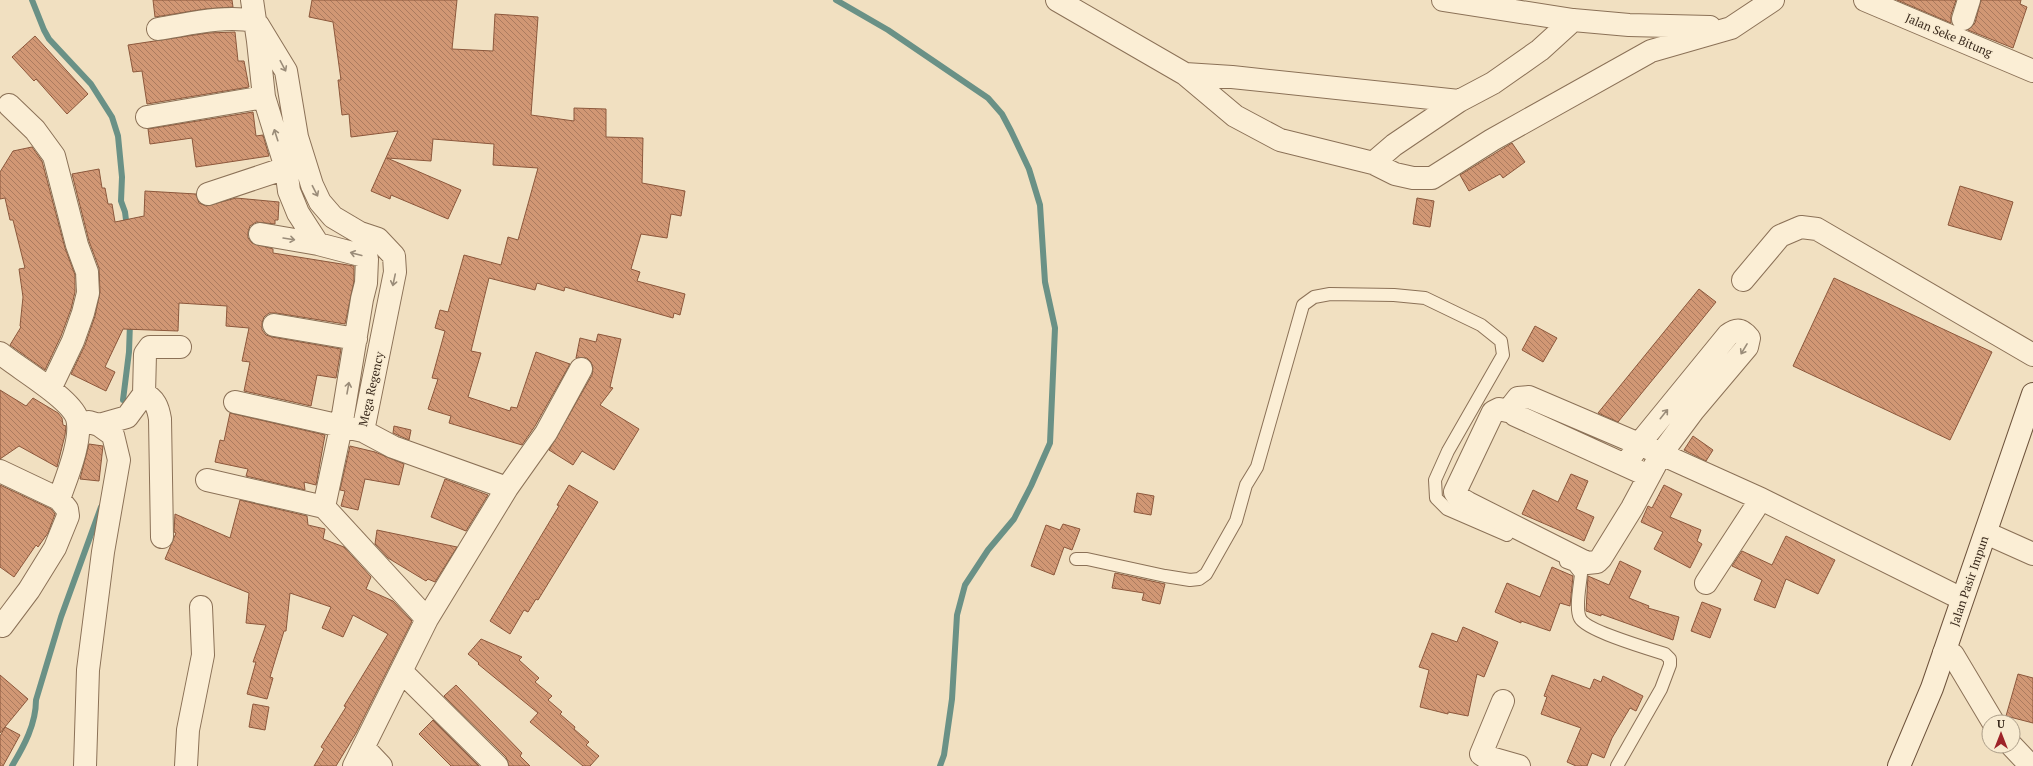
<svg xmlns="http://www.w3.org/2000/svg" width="2033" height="766" font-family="'PT Serif',serif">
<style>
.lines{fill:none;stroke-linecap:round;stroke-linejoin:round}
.stream{stroke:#6a9186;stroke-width:6}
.building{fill:url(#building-back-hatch);stroke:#8c583c}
.lane-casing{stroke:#8b7157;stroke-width:14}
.street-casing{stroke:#8b7157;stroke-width:24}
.secondary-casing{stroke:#6d523b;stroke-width:24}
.lane{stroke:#fbeed5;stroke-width:12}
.street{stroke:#fbeed5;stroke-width:22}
.secondary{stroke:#fbeed5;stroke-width:22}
.oneway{stroke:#9a8c79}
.labels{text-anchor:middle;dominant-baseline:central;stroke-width:3;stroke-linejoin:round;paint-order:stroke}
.street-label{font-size:12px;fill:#3a2a1d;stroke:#f8ebd1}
</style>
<defs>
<pattern id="building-back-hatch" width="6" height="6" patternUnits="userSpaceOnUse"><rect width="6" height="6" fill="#d19774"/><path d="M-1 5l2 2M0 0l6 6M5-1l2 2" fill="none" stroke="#ab7b5f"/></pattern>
</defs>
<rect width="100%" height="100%" fill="#f1e0c1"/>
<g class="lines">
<path class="stream" d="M 32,0 L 44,30 L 49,39 L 91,84 L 112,117 L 118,136 L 122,177 L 121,201 L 125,212 L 127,228
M 836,0 L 888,30 L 988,98 L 1002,114 L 1011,131 L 1029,169 L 1040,205 L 1045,282 L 1055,328 L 1050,443 L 1031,486 L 1014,519 L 988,550 L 965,585 L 957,615 L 952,699 L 944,755 L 940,766
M 123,400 L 129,352 L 130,323
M 12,766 C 24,746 36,724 36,700 L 61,617 L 101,507"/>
</g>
<path class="building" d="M 153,0 L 232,0 L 233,7 L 205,9 L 155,17 Z
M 312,0 L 457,0 L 452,49 L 493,51 L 495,14 L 538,17 L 531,115 L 574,121 L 574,108 L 606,109 L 606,137 L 643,138 L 642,183 L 685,191 L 681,216 L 671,214 L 667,238 L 641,234 L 631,269 L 640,272 L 637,281 L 685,294 L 680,315 L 674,313 L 673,318 L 565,287 L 564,291 L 537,283 L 535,290 L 489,278 L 471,351 L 481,353 L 468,397 L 510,411 L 511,407 L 517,408 L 536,352 L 570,364 L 535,426 L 522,445 L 449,423 L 451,416 L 428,409 L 438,379 L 432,378 L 445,331 L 435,328 L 440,310 L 448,312 L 464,255 L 501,265 L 508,237 L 518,240 L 538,168 L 493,165 L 494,144 L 433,139 L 431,161 L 387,158 L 461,190 L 448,219 L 391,195 L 390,199 L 371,191 L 398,131 L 351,137 L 349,114 L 342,115 L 338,80 L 341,80 L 333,22 L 309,17 Z
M 1897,0 L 1956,0 L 1951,15 L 1951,23 Z
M 1981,0 L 2021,0 L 2020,4 L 2027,7 L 2013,48 L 1968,30 L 1975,23 Z
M 235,32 L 238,61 L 244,61 L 249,87 L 147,104 L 142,71 L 133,72 L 128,45 L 208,33 Z
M 35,36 L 88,94 L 67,114 L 36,79 L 34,81 L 12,57 Z
M 253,112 L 256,136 L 263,135 L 269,156 L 196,167 L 192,138 L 150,144 L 148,129 Z
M 1512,143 L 1525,162 L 1503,178 L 1500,174 L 1469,191 L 1460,175 Z
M 32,147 L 42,161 L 65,248 L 75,275 L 75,292 L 71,309 L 61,336 L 45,370 L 10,345 L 21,327 L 20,326 L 23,297 L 19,269 L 25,268 L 13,220 L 10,220 L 5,198 L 0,199 L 0,172 L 13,151 Z
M 99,169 L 102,188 L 105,188 L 108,204 L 112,204 L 115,222 L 144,216 L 145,191 L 196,194 L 199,203 L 206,206 L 236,198 L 279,202 L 278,220 L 275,220 L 275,224 L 256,222 L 250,226 L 248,232 L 248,238 L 252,243 L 273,249 L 273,253 L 354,266 L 354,281 L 345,324 L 276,313 L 269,313 L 264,317 L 262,323 L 262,330 L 266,335 L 272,337 L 341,349 L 336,378 L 317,375 L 311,406 L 244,391 L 250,362 L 242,361 L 249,328 L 226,326 L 227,306 L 179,303 L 178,331 L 123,329 L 105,367 L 115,372 L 106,391 L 71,374 L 85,345 L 95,316 L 100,292 L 99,268 L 89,241 L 72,174 Z
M 1960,186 L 2013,202 L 2001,240 L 1948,225 Z
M 1417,198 L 1434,201 L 1430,227 L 1413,224 Z
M 1834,278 L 1992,352 L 1950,440 L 1793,366 Z
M 1699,289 L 1716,302 L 1695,328 L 1618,422 L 1598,413 Z
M 1535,326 L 1557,338 L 1543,362 L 1522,350 Z
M 598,334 L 621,339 L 610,387 L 613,388 L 600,405 L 639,429 L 614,470 L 582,451 L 573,465 L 549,450 L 592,375 L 593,368 L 591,362 L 587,358 L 576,358 L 580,338 L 596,342 Z
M 0,390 L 26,406 L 33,398 L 58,413 L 62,418 L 63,425 L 66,426 L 65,435 L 57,467 L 19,446 L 0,459 Z
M 230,413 L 325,435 L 316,485 L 304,482 L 305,490 L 246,476 L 248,469 L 215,462 L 220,440 L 224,441 Z
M 394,426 L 411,430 L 409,440 L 393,433 Z
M 1693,436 L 1713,450 L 1706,461 L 1684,450 Z
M 89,444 L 103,446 L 99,481 L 80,479 Z
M 350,446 L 375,452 L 404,464 L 399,485 L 365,479 L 358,510 L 341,506 L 345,491 L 340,490 Z
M 1571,474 L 1588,481 L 1576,509 L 1594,517 L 1584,541 L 1522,514 L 1533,490 L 1558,502 Z
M 445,479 L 488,495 L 466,531 L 431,517 Z
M 0,485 L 51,509 L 55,514 L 48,533 L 38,547 L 36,545 L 14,577 L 0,567 Z
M 569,485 L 598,502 L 538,600 L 536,599 L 528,612 L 524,610 L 510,634 L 490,621 L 559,506 L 557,505 Z
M 1664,485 L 1682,494 L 1670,517 L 1701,530 L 1697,541 L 1702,544 L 1690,568 L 1654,549 L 1663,532 L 1641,522 L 1648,506 L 1652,508 Z
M 1137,493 L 1154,496 L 1151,515 L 1134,512 Z
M 240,500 L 307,516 L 308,525 L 325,529 L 323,539 L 344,547 L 371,577 L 366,589 L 393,601 L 412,621 L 356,733 L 336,766 L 314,766 L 324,749 L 321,747 L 346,707 L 344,706 L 388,634 L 353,615 L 343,637 L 322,628 L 331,607 L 290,593 L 286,631 L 284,631 L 270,677 L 273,678 L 267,699 L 247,694 L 256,662 L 253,662 L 266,625 L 246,623 L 249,593 L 165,559 L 176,533 L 174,532 L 175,514 L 230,538 Z
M 1063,524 L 1080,529 L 1072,550 L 1064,547 L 1054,575 L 1031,566 L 1046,525 L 1060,530 Z
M 377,530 L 457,547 L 435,582 L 428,579 L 426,581 L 388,558 L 375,544 Z
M 1786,536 L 1835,560 L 1818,594 L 1786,579 L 1775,608 L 1754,600 L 1762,580 L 1732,566 L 1742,551 L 1772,565 Z
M 1620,561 L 1641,571 L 1629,598 L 1649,606 L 1648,608 L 1679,617 L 1673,640 L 1601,614 L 1601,616 L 1586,611 L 1588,576 L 1609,585 Z
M 1552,567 L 1573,576 L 1570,606 L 1560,603 L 1550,631 L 1521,621 L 1521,623 L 1495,612 L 1507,583 L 1540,597 Z
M 1115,573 L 1165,584 L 1160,604 L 1142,600 L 1144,593 L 1112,588 Z
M 1702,602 L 1721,609 L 1710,638 L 1691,631 Z
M 1463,627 L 1498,642 L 1484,677 L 1477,674 L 1468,716 L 1448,712 L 1448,714 L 1420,707 L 1429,670 L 1419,667 L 1432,633 L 1457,642 Z
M 481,639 L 522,657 L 519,660 L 539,678 L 535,682 L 552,696 L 548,700 L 562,712 L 560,714 L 575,727 L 574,729 L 589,742 L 586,745 L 599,756 L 590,766 L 583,766 L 530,722 L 538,713 L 478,664 L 479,663 L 468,654 Z
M 2018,674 L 2033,678 L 2033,723 L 2006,716 Z
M 0,675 L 28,699 L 0,733 Z
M 1552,675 L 1590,689 L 1594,679 L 1601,682 L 1603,676 L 1643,696 L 1636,711 L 1630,708 L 1612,738 L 1604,758 L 1592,753 L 1587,766 L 1576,766 L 1567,762 L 1581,728 L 1541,714 L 1547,697 L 1544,696 Z
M 456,685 L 522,753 L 520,756 L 530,766 L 509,766 L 506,757 L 444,696 Z
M 253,704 L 269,707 L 265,730 L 249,727 Z
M 433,720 L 479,766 L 451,766 L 419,734 Z
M 5,727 L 20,735 L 3,766 L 0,766 L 0,736 Z"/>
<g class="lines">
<defs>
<path id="lane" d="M 1076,559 L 1087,559 L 1165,576 L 1190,580 L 1199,579 L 1206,574 L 1236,521 L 1246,485 L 1257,467 L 1303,305 L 1314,297 L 1330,294 L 1394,295 L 1425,298 L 1481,325 L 1501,341 L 1503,355 L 1448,451 L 1435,480 L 1436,498 L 1447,509 L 1507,535
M 1566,562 L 1574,565 L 1581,574 C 1580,586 1575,608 1580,618 C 1585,630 1649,649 1665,654 L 1670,659 L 1670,665 L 1661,689 L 1617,766"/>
<path id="street" d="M 252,0 L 258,41 L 264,97 L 286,168 L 289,191 L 298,213 L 318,244 L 364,256 L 367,259 L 366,283 L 362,299 L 341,427 L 324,507 L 427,619
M 1057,0 L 1185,74 L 1232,77 L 1459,101 L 1493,83 L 1540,50 L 1573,20
M 1443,0 L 1573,20 L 1629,25 L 1710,27
M 1865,0 L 2033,71
M 1963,19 L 1969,0
M 258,25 L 286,71 L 297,137 L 312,185 L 320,202 L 333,217 L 360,233 L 378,239 L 394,256 L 395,272 L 363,431
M 158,29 C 190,24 223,15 255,21
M 1185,74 L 1235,116 L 1280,140 L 1373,163 L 1395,174 L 1413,178 L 1432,178 L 1492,140 L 1651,51 L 1731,28 L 1773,0
M 9,105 L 35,130 L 54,156 L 77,245 L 87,272 L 88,293 L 83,313 L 73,341 L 50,389
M 147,117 L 264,97
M 1373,163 L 1394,145 L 1459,101
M 208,194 L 286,168
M 260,234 L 318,244
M 1743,280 L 1780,236 L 1801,227 L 1817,229 L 2033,355
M 274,325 L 356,339
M 0,353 C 18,368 70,398 77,418 C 83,439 66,479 59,499
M 144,394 C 155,399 158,407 160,419 L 162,537
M 235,402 L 363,431 L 393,447 L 507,488 L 546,433 L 581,369
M 1512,412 L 1511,407 L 1518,398 L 1529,397 L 1639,444 L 1761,499 L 1962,599
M 89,422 L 99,425 L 127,417 L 144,394 L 145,354 L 150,347 L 180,347
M 1626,465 L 1639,444 L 1728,335 C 1737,328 1742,329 1749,338 L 1747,347 L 1693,411 L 1661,454 L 1632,508 L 1601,558 L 1597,562 L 1587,563 L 1468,503 L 1458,497 L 1455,492 L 1493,412 L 1499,409 L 1512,412 L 1515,415 L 1649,476
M 0,471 L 59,499 L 67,509 L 68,516 L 55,548 L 29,590 L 2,626
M 207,480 L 324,507
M 1986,533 L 2033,554
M 1706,583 L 1761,499
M 1944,653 L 1953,655 L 1993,722
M 402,672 L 497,766
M 1503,701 L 1481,754 L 1484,756 L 1519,766
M 2012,746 L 2031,766
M 364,748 L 381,766
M 85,766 L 88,670 L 103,552 L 119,460 L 113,435 L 99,425
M 186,766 L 188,730 L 203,655 L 201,607
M 354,766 L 427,619 L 507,488"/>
<path id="secondary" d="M 1899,766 L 1932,688 L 2033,394"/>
</defs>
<use href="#lane" class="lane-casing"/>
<use href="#street" class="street-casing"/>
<use href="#secondary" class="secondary-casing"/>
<use href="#lane" class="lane"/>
<use href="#street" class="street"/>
<use href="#secondary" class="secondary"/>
</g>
<defs><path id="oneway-shaft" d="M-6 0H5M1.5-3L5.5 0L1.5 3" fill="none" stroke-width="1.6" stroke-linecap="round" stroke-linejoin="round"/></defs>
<g class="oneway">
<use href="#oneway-shaft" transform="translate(283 66) rotate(62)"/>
<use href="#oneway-shaft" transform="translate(276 135) rotate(-108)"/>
<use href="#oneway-shaft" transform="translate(315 191) rotate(63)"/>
<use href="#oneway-shaft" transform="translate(289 239) rotate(9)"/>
<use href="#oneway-shaft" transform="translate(356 254) rotate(-165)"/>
<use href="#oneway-shaft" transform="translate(394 280) rotate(102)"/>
<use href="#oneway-shaft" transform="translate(1744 349) rotate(121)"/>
<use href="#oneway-shaft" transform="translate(348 388) rotate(-80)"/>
<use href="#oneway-shaft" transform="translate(1664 414) rotate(-51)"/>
</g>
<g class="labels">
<g class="street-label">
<text transform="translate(1949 35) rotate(23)">Jalan Seke Bitung</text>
<text transform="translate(371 389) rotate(-77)">Mega Regency</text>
<text transform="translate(1969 581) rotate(-71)">Jalan Pasir Impun</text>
</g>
</g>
<g transform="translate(2001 734)"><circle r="19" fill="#f8ebd1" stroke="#ac9e89"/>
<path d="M0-3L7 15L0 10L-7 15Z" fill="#9e2329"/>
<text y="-6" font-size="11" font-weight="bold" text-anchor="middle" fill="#3a2a1d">U</text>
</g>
</svg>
